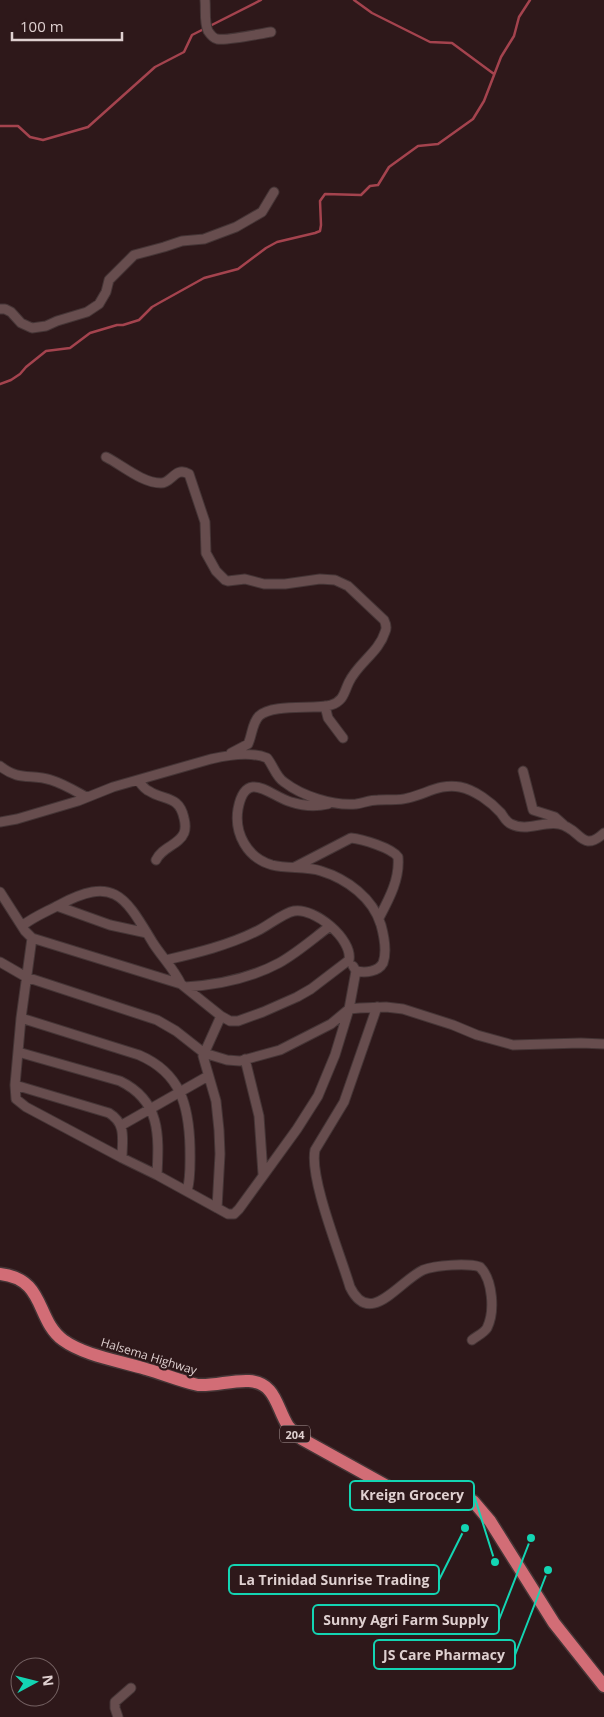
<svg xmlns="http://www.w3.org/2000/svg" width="604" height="1717" font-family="'Open Sans',sans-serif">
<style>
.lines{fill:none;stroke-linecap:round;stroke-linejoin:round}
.stream{stroke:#a4434e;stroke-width:2.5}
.minor-casing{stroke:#453536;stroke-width:11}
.highway-casing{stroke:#453536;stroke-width:15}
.minor{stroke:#674d4e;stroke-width:9}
.highway{stroke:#d26d76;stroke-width:12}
.labels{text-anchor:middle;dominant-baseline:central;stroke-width:4.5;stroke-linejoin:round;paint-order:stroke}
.shield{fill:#2e181a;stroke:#a99;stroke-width:1}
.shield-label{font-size:11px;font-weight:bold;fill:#dfd0d0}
.street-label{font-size:12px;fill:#dfd0d0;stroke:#2e181a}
.leader{fill:none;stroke:#13d5b3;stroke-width:2}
.callout-dot{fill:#13d5b3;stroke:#2e181a;stroke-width:2}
.callout{fill:#2e181a;stroke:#13d5b3;stroke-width:2}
.callout-label{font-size:14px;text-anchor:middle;font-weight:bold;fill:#dfd0d0}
</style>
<rect width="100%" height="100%" fill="#2e181a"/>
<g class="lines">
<path class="stream" d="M 354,0 L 372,13 L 430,42 L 452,43 L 494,74
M 0,126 L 18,126 L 30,137 L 43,140 L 88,127 L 155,67 L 184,52 L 192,35 L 261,0
M 0,384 L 11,380 L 20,374 L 26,367 L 46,351 L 70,348 L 90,333 L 117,325 L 123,325 L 139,320 L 152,307 L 159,303 L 204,278 L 238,269 L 266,248 L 277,242 L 315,233 L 320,231 L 321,225 L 320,201 L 325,194 L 361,195 L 370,186 L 378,185 L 389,167 L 418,146 L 438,144 L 473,119 L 484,101 L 501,57 L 514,36 L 519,17 L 530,0"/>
<defs>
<path id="minor" d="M 205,0 C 206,10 204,22 208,31 C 210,34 213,38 217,39 C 228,41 258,34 271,32
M 0,309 L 5,309 L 11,312 L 21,323 L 32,328 L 46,326 L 57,321 L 87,312 L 99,304 L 106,292 L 109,280 L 134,255 L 164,247 L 182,241 L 204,239 L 236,227 L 262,212 L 274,192
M 106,457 C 122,465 142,483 161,483 C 172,483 175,466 189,474 L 205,522 L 206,553 L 216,571 L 225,580 L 228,581 L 245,579 L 264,584 L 285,584 L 320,579 L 335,580 L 348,586 L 384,620 C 386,624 387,628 385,632 C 379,652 358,663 349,682 C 344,692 344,701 331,705 C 314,710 273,703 259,716 C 252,723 252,736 248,744 L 231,753
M 325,706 L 328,718 L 343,738
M 0,766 C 20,782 31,773 51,780 C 64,784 75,791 86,797
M 523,771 L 533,810 L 555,817 L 564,825
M 138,780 C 141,784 144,789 149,791 C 164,801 179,795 184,818 C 185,822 186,828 184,833 C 179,845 162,847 156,860
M 328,804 C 315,807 303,806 291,802 C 271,797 246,767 238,809 C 234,833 247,858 272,865 C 288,869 306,866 321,871 C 347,879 373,898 381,925 C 384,936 387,952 383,963 C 378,972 365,973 356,971 L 353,966
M 0,822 L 17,819 L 78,801 L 113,787 L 211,759 C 228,755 250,751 267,758 C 273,765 276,777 284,782 C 302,796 333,806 356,804 C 363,803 370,800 378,800 C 388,799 398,801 408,798 C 426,794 441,783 460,787 C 475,790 491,802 501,813 C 504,817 506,822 511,824 C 527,832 542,821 559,824 C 581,828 581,854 604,833
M 295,867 L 351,838 C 362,839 392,848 398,857 C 400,879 389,899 379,918
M 0,892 L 25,931 L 32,938 L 181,984 L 221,1016 L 230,1021 L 238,1021 L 263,1012 L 297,997 L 311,989 L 349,960 C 353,939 314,907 294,911 C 283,913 268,926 257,931 C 229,945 197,953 166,960
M 57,906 L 110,925 L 147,933
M 22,926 C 33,917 46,912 59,905 C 115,875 125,897 153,943 C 162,957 174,969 181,984
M 32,938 L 21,1018 L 15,1085 L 16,1099 L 26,1107 L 122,1158 L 157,1175 L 228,1214 L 234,1214 L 239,1209 L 297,1129 L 318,1096 L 335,1055 L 349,1009 L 356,971
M 0,962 L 26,977 L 157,1020 L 176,1031 L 204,1053 L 227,1060 L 240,1061 L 280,1050 L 331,1024 L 349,1009 L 360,1008 L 386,1007 L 403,1009 L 453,1025 L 477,1035 L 513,1045 L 581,1043 L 604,1044
M 185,987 C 217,985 251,978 279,963 C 297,953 314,938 330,926
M 377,1007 L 344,1102 L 315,1150 C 309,1178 341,1256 350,1287 C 370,1328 398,1282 423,1270 C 435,1265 468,1263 480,1267 C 493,1280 495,1312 487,1328 C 484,1333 477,1336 472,1340
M 21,1018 L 139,1055 C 181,1073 189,1106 190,1148 C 190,1162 191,1178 187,1191
M 18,1052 L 120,1081 C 161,1101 159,1135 157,1175
M 245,1059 L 259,1116 L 263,1174
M 15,1085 L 109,1113 C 127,1124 122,1140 122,1158
M 122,1125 L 208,1076
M 217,1208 L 220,1154 L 219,1130 L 216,1101 L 203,1056 L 221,1016
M 118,1717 L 115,1708 L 115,1702 L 131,1688"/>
<path id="highway" d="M 0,1274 C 46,1279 35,1319 63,1340 C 85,1356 121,1361 146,1369 C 164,1374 180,1381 198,1385 C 215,1386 232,1380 249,1381 C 276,1383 276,1407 288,1426 C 292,1431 297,1435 302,1439 L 394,1490 L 408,1495 L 425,1497 L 460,1496 L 473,1501 L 490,1521 L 554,1623 L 604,1686"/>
</defs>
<use href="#minor" class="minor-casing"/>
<use href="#highway" class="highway-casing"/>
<use href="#minor" class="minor"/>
<use href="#highway" class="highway"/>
</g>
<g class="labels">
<rect class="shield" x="280" y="1425.5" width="30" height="17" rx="4"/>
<g class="shield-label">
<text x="295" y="1434">204</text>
</g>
<g class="street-label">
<text transform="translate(149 1356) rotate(17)">Halsema Highway</text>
</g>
</g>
<path class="leader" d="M495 1562L474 1495M465 1528L439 1580M531 1538L499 1620M548 1570L515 1655"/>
<g class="callout-dot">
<circle cx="495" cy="1562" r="5"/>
<circle cx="465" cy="1528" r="5"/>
<circle cx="531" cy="1538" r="5"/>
<circle cx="548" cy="1570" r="5"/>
</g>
<g class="callout">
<rect x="350" y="1481" width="124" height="29" rx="5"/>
<rect x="229" y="1565" width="210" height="29" rx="5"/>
<rect x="313" y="1605" width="186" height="29" rx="5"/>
<rect x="374" y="1640" width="141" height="29" rx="5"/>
</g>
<g class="callout-label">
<text x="412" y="1500">Kreign Grocery</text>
<text x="334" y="1585">La Trinidad Sunrise Trading</text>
<text x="406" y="1625">Sunny Agri Farm Supply</text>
<text x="444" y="1660">JS Care Pharmacy</text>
</g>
<g transform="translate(35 1682) rotate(83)"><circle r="24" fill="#2e181a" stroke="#756263"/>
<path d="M0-4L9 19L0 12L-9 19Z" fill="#13d5b3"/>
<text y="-8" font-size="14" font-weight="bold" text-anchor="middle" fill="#dfd0d0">N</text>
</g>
<path d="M12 32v8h110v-8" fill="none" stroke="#dfd0d0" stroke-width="2.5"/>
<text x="20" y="32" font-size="15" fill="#dfd0d0" stroke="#2e181a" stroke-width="4" paint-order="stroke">100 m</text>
</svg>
